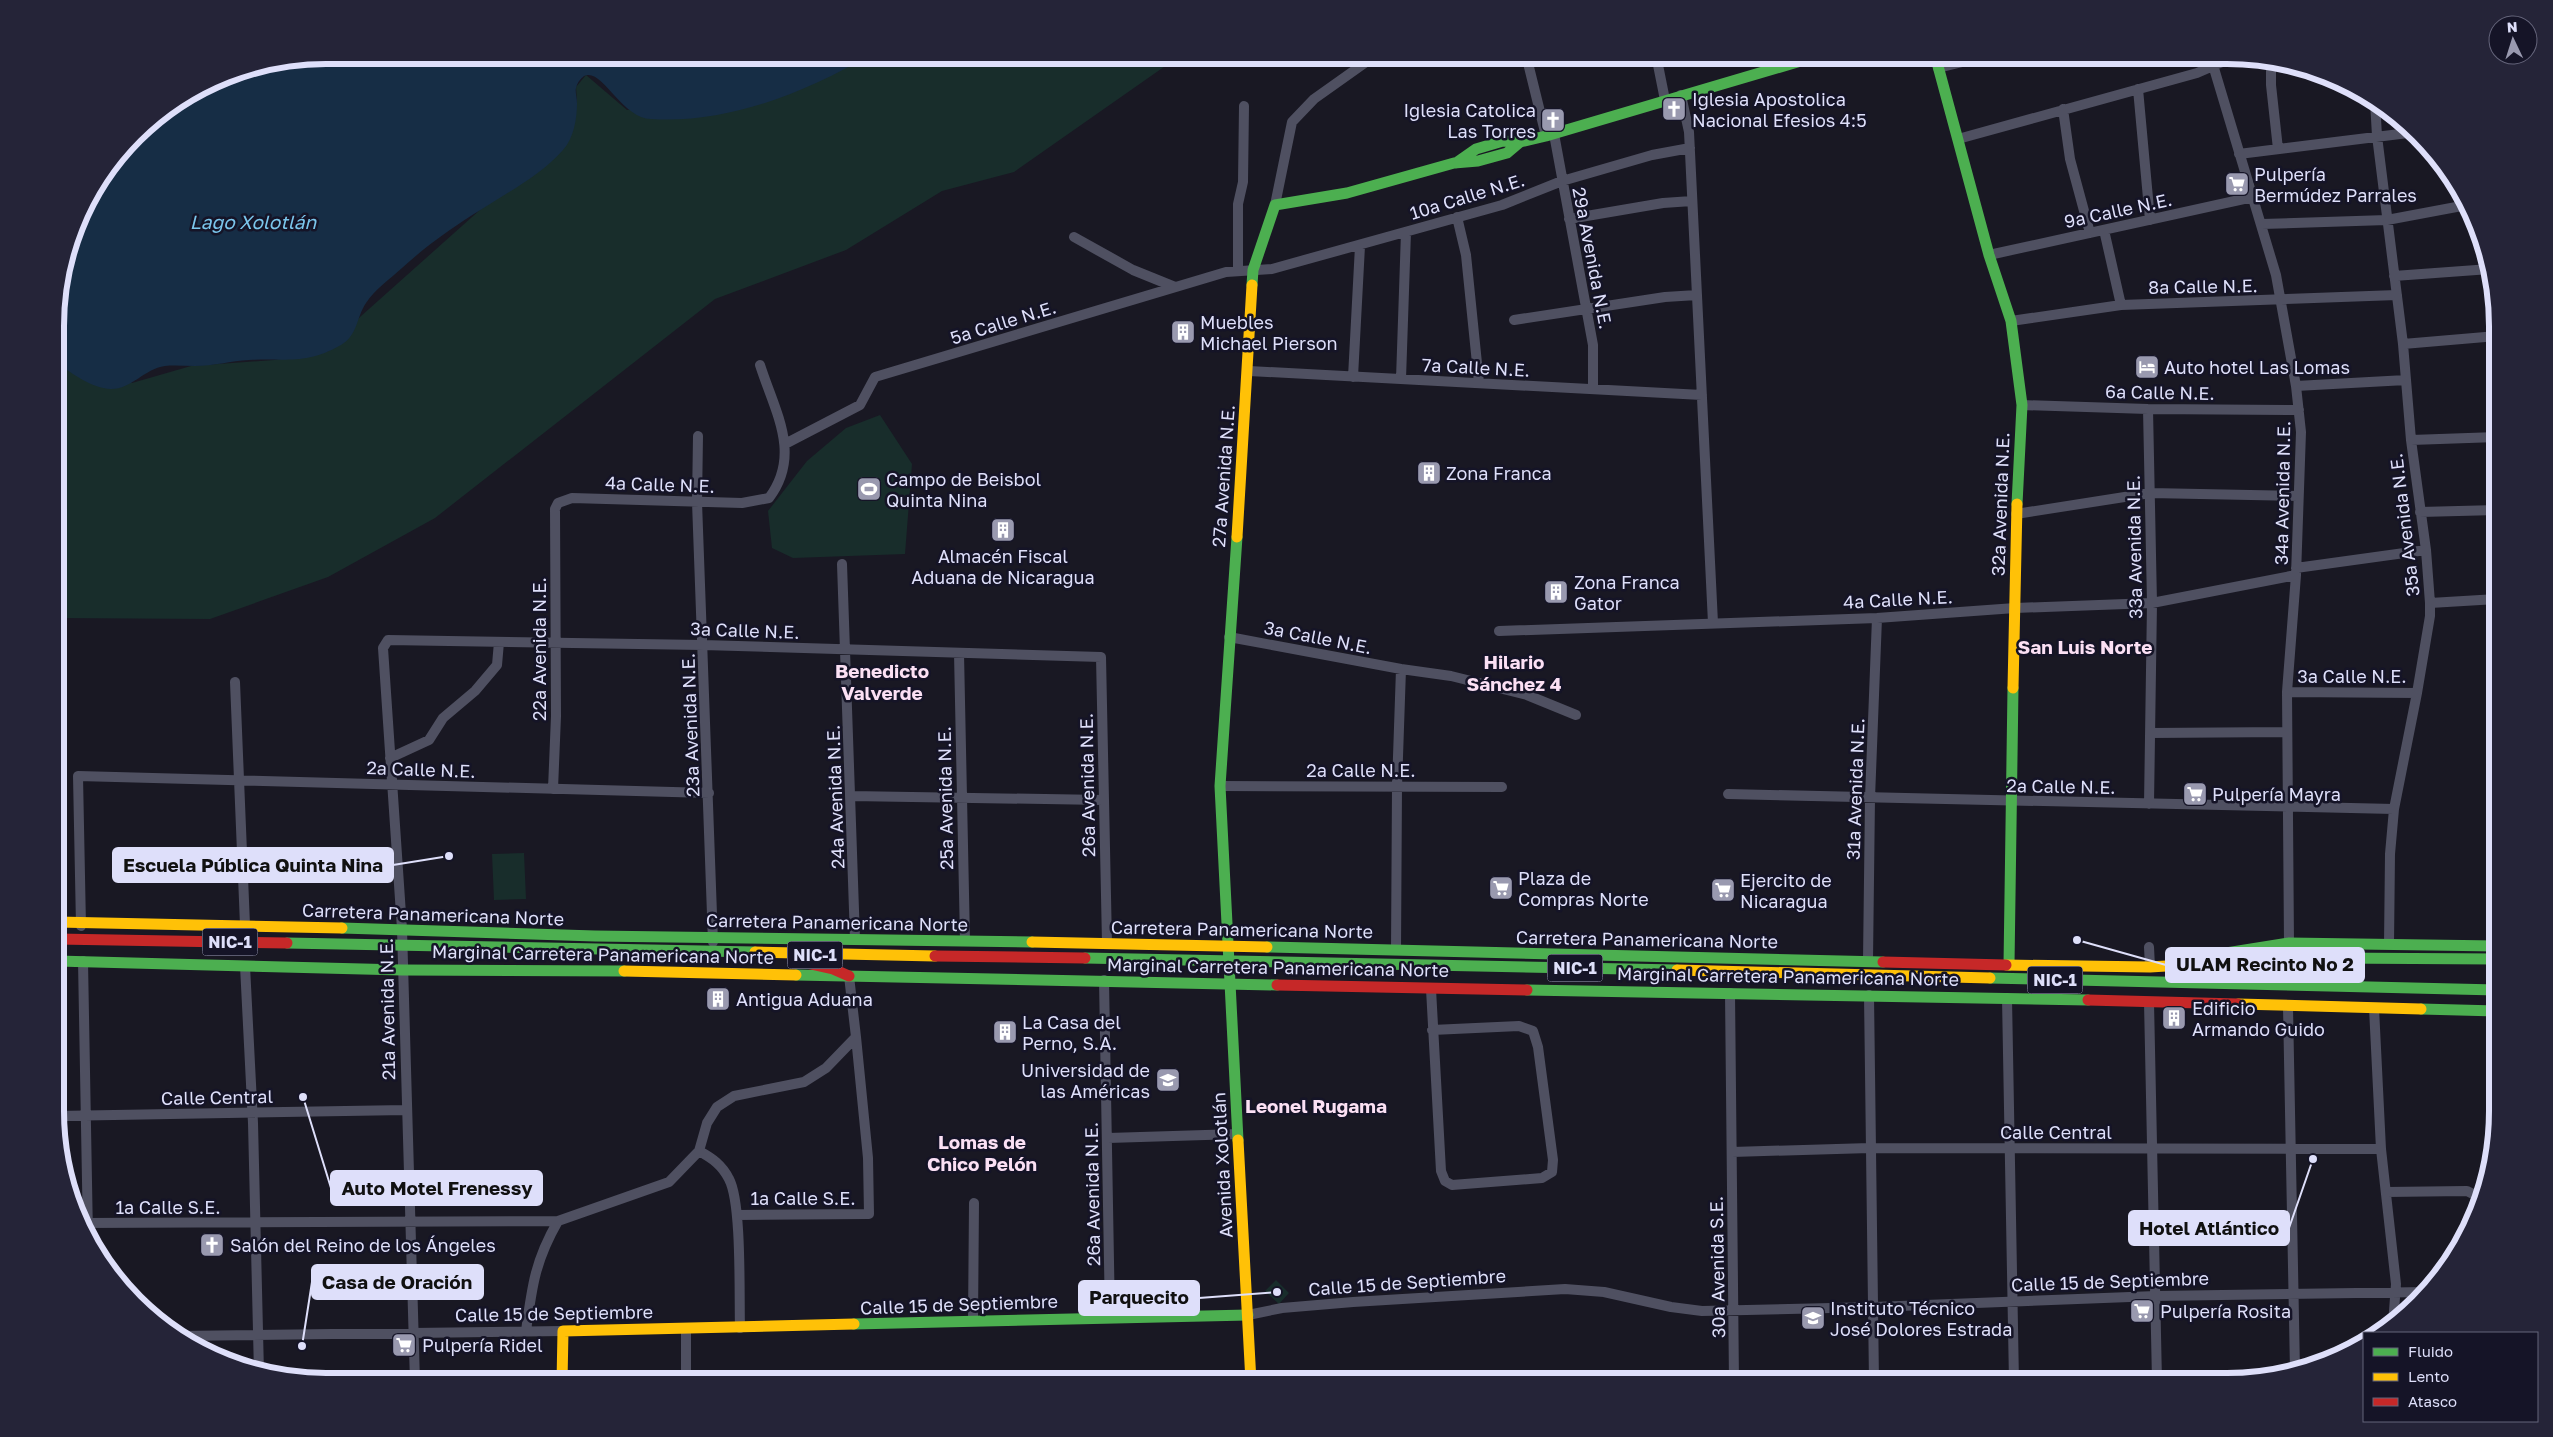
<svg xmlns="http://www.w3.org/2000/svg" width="2553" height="1437" font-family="'Golos Text',sans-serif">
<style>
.green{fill:#182d2b}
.water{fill:#162d45}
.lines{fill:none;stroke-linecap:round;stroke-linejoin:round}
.street{stroke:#4f5061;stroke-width:10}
.fast{stroke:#4caf50;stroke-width:11}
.slow{stroke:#ffc107;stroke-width:11}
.jam{stroke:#c62828;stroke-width:11}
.labels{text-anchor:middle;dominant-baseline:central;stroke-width:5;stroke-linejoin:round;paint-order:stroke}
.shield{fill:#151427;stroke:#a2a2bb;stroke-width:1}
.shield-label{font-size:16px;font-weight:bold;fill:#dedffa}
.poi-label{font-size:18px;fill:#dedffa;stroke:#151427;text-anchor:start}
.street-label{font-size:18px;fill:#dedffa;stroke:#151427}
.water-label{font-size:19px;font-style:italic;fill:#7bc6ec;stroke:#151427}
.neighbourhood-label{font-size:19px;font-weight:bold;fill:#fbe0f4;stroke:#151427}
.rim{fill:none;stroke:#dedffa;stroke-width:6}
.leader{fill:none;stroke:#dedffa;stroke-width:2}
.callout-dot{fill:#dedffa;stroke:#151427;stroke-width:2}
.callout{fill:#dedffa;stroke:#dedffa;stroke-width:2}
.callout-label{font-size:19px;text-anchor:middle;font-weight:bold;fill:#111}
</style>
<rect width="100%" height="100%" fill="#191823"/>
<path class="green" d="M 866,55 L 1181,55 L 1014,172 L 942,191 L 846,250 L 715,299 L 435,518 L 328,577 L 210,619 L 57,618 L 57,363 L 132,383 L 191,366 L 274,360 L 329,351 L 360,317 L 481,209 L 549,163 L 577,102 L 576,87 L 586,75 L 627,110 Z
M 880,415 L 912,464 L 905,554 L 793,558 L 772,548 L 768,511 L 807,461 L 846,428 Z
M 524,853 L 526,899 L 494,900 L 492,854 Z
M 1276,1280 L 1289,1293 L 1279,1304 L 1265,1291 Z"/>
<path class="water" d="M 326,55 L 869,55 C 806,93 726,124 651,119 C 621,118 602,67 584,76 C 580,79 577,83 576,88 C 575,92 577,98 577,103 C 577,118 574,138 563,150 C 541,175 510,191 482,209 C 454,226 426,246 402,268 C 390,279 375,289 366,303 C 356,318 358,335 341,345 C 306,365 287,358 249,360 C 231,361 213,366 195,366 C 185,366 174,365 165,366 C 144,369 132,389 111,389 C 91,388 73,374 57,363 L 57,291 L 83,206 L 147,122 L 222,75 Z"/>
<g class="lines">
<path class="street" d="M 1526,55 L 1546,136
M 1656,55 L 1665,100
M 2210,55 L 2276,275 L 2296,386 L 2301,432 L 2296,575 L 2287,692 L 2289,943
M 2271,61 L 2271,85 L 2278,149
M 1938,68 L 1991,55
M 2138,89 L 2150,220
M 1681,95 L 1689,132 L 1713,623
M 2375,101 L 2377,136 L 2403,344 L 2411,440 L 2426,550 L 2430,603 L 2430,616 L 2417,693 L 2394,809 L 2390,854 L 2389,944
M 2063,109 L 2070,159 L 2090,233
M 1554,134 L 1593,345 L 1593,389
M 1958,139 L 2197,73 L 2236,56
M 2239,154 L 2416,132
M 1275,205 L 1292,122 L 1314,99 L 1376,55
M 1457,217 L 1466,255 L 1479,383
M 1569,219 L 1663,203 L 1692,201
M 2262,224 L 2387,220 L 2467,205
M 2104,230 L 2121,305
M 1074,237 L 1133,270 L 1175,287
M 1989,255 L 2253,197
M 1238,269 L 1238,204 L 1243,182 L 1244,106
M 2394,276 L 2490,269
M 1514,320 L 1665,297 L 1697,295
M 2011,321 L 2121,305 L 2397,295
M 2403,344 L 2497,336
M 1249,371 L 1702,395
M 1353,377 L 1360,246
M 1401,379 L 1406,232
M 2296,386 L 2406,380
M 2022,405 L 2148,409 L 2299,410
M 2148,409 L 2152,603 L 2149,804
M 698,436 L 697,502 L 713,942
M 2411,440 L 2497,437
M 785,444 L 860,405 L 875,377 L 1226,272 L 1272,269 L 1502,205 L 1562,181 L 1652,155 L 1690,148
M 2420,512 L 2497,510
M 2016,514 L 2150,493 L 2298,496
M 842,564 L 855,939
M 2296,568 L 2426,550
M 2430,603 L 2497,599
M 1499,631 L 1877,618 L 2015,608 L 2152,603 L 2296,575
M 1229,637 L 1401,669 L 1451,676 L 1527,695 L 1576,715
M 959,653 L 965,941
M 235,682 L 245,925
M 2287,692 L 2417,693
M 2150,733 L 2287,732
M 390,758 L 429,740 L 443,718 L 475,691 L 497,665 L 499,642
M 1220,786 L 1502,787
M 553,789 L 556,716 L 555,509 L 558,503 L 572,498 L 742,503 L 769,498 C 802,454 775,412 760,365
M 1728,794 L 2394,809
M 851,796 L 1103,800
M 81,926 L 78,776 L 709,793
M 2149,947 L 2150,967
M 1396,950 L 1397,786 L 1401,669
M 1868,960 L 1870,798 L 1877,618
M 83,961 L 88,1236
M 245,966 L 253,1123 L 259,1373
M 1104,980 L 1110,1318
M 1431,989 L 1441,1171 L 1445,1181 L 1452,1185 L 1542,1178 L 1552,1172 L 1553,1160 L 1538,1047 L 1533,1031 L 1519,1026 L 1432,1030
M 1730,993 L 1734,1382
M 1869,995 L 1874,1382
M 2007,998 L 2014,1382
M 2149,1002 L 2157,1381
M 2288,1007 L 2295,1371
M 2374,1008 L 2381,1149 L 2396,1284 L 2393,1324
M 57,1116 L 406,1110
M 1108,1138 L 1238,1134
M 699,1151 C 712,1158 722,1165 729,1179 C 742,1203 739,1296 740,1328
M 1732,1152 L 1870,1148 L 2381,1149
M 2386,1192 L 2467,1191 L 2475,1195 L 2476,1212
M 737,1215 L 869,1214 L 868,1158 L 856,1037
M 82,1223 L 558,1221 L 669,1182 L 699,1151 L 707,1123 L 717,1107 L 734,1096 L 804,1082 L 826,1068 L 856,1037 L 849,976
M 1248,1315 L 1282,1308 L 1353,1302 L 1565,1289 L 1604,1292 L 1671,1307 L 1702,1311 L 1874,1307 L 2156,1296 L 2427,1292
M 973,1321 L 974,1203
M 686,1330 L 686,1382
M 526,1331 C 532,1286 535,1261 558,1221
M 178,1336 L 563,1331
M 415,1382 L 402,929 L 383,648 L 388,640 L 703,645 L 1101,657 L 1107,943"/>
<path class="fast" d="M 1935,55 L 1989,255 L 2011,321 L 2022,405 L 2017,504
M 1456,163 L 1476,149 L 1503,141 L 1520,142 L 1546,136 L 1821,55
M 1252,285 L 1253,270 L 1275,205 L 1347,193 L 1454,163 L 1478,161 L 1507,153 L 1520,142
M 1237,537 L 1220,786 L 1238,1140
M 342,928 L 595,936 L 1032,942
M 287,943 L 755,952
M 1267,947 L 1883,962
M 2201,957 L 2289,943 L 2497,946
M 1085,958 L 1677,970
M 2329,958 L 2497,959
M 57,961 L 402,970 L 624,971
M 2009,965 L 2013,688
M 796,975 L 1277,985
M 1990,978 L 2497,990
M 1527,990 L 2088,1000
M 2421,1009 L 2497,1011
M 854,1324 L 1248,1315"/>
<path class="slow" d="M 1237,537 L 1252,285
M 2013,688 L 2017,504
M 57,922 L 342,928
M 1032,942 L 1267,947
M 755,952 L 935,956
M 2006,965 L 2150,967 L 2294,958 L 2329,958
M 1677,970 L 1990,978
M 624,971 L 796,975
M 2238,1004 L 2421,1009
M 1238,1140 L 1251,1382
M 562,1382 L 563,1331 L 854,1324"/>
<path class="jam" d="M 57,939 L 287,943
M 935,956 L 1085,958
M 1883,962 L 2006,965
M 806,963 L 833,969 L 849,976
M 1277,985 L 1527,990
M 2088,1000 L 2238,1004"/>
</g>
<defs>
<symbol id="church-square" viewBox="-11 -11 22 22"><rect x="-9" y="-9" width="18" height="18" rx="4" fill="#9999af" stroke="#151427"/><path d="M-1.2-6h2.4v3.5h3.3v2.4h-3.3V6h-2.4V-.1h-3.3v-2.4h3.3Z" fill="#fff"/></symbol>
<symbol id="supermarket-square" viewBox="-11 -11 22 22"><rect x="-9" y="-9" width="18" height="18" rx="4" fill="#9999af" stroke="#151427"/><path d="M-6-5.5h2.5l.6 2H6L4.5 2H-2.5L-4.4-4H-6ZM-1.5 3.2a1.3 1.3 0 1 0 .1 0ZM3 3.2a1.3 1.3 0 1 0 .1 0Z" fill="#fff"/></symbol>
<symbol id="building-square" viewBox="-11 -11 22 22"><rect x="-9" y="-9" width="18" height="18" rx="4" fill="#9999af" stroke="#151427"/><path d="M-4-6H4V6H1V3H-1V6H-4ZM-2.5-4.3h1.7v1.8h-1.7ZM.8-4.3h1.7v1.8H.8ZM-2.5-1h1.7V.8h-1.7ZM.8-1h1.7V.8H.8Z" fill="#fff"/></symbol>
<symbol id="hotel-square" viewBox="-11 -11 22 22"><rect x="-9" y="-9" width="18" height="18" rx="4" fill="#9999af" stroke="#151427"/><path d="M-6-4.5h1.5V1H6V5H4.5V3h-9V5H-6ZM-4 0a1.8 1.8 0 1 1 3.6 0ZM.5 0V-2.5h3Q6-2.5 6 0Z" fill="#fff"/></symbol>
<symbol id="stadium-square" viewBox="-11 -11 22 22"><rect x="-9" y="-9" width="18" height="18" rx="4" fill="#9999af" stroke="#151427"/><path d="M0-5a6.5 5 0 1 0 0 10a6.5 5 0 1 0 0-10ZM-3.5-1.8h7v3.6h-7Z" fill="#fff"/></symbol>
<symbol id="university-square" viewBox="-11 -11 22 22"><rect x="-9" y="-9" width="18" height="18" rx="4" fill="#9999af" stroke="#151427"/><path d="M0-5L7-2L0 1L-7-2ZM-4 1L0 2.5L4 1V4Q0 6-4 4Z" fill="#fff"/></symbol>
</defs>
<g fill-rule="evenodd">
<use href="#church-square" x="1660" y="95" width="28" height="28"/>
<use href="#church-square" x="1539" y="106" width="28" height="28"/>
<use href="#supermarket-square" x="2223" y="170" width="28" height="28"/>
<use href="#building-square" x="1169" y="318" width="28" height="28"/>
<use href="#hotel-square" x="2133" y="353" width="28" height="28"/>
<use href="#building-square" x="1415" y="459" width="28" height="28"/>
<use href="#stadium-square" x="855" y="475" width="28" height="28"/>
<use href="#building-square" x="989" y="516" width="28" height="28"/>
<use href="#building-square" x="1542" y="578" width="28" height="28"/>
<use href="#supermarket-square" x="2181" y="780" width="28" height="28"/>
<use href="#supermarket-square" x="1487" y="874" width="28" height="28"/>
<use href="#supermarket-square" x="1709" y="876" width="28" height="28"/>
<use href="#building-square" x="704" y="985" width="28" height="28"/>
<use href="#building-square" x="2160" y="1004" width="28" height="28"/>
<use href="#building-square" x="991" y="1018" width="28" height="28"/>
<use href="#university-square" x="1154" y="1066" width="28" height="28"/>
<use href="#church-square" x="198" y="1231" width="28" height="28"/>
<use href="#supermarket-square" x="2128" y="1297" width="28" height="28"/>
<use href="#university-square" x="1799" y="1304" width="28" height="28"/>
<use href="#supermarket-square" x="390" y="1331" width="28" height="28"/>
</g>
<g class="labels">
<g class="shield">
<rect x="202.5" y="928.5" width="55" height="27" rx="4"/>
<rect x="787.5" y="941.5" width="55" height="27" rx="4"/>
<rect x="1547.5" y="954.5" width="55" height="27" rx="4"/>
<rect x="2027.5" y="966.5" width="55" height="27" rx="4"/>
</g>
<g class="shield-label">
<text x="230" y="942">NIC-1</text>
<text x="815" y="955">NIC-1</text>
<text x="1575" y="968">NIC-1</text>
<text x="2055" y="980">NIC-1</text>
</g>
<g class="poi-label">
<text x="1692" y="99">Iglesia Apostolica<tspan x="1692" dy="21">Nacional Efesios 4:5</tspan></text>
<text x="1536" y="110" text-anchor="end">Iglesia Catolica<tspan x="1536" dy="21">Las Torres</tspan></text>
<text x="2254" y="174">Pulpería<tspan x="2254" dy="21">Bermúdez Parrales</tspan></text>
<text x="1200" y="322">Muebles<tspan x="1200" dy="21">Michael Pierson</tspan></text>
<text x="2164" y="367">Auto hotel Las Lomas</text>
<text x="1446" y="473">Zona Franca</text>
<text x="886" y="479">Campo de Beisbol<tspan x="886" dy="21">Quinta Nina</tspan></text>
<text x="1003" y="556" text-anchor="middle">Almacén Fiscal<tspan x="1003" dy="21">Aduana de Nicaragua</tspan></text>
<text x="1574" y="582">Zona Franca<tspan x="1574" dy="21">Gator</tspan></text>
<text x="2212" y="794">Pulpería Mayra</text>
<text x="1518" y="878">Plaza de<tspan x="1518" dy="21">Compras Norte</tspan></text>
<text x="1740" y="880">Ejercito de<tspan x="1740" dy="21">Nicaragua</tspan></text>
<text x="736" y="999">Antigua Aduana</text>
<text x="2192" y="1008">Edificio<tspan x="2192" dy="21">Armando Guido</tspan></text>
<text x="1022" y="1022">La Casa del<tspan x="1022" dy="21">Perno, S.A.</tspan></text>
<text x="1150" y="1070" text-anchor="end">Universidad de<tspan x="1150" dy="21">las Américas</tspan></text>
<text x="230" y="1245">Salón del Reino de los Ángeles</text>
<text x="1830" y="1308">Instituto Técnico<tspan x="1830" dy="21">José Dolores Estrada</tspan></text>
<text x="2160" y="1311">Pulpería Rosita</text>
<text x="422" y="1345">Pulpería Ridel</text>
</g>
<g class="street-label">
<text transform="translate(1467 196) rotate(-17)">10a Calle N.E.</text>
<text transform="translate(2118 210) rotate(-12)">9a Calle N.E.</text>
<text transform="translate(1593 258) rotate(79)">29a Avenida N.E.</text>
<text transform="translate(2203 286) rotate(-1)">8a Calle N.E.</text>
<text transform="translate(1003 322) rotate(-17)">5a Calle N.E.</text>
<text transform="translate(1476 367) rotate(3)">7a Calle N.E.</text>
<text transform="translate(2160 392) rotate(1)">6a Calle N.E.</text>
<text transform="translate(1223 476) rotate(-86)">27a Avenida N.E.</text>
<text transform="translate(660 484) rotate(2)">4a Calle N.E.</text>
<text transform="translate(2282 493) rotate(-89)">34a Avenida N.E.</text>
<text transform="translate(2000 504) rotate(-88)">32a Avenida N.E.</text>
<text transform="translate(2404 525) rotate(-97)">35a Avenida N.E.</text>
<text transform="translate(2134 547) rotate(-91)">33a Avenida N.E.</text>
<text transform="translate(1898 599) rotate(-3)">4a Calle N.E.</text>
<text transform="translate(745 630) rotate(2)">3a Calle N.E.</text>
<text transform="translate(1318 637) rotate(11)">3a Calle N.E.</text>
<text transform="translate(539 649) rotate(-90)">22a Avenida N.E.</text>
<text x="2352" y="676">3a Calle N.E.</text>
<text transform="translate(690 725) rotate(-92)">23a Avenida N.E.</text>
<text transform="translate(421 769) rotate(2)">2a Calle N.E.</text>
<text x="1361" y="770">2a Calle N.E.</text>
<text transform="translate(1087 785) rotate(-91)">26a Avenida N.E.</text>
<text transform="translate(2061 786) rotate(1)">2a Calle N.E.</text>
<text transform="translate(1855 789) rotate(-88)">31a Avenida N.E.</text>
<text transform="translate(835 797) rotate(-92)">24a Avenida N.E.</text>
<text transform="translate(945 798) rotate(-91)">25a Avenida N.E.</text>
<text transform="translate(433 914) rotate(2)">Carretera Panamericana Norte</text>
<text transform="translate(837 922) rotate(1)">Carretera Panamericana Norte</text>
<text transform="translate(1242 929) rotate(1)">Carretera Panamericana Norte</text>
<text transform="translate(1647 939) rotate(1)">Carretera Panamericana Norte</text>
<text transform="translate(603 954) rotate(1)">Marginal Carretera Panamericana Norte</text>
<text transform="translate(1278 967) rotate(1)">Marginal Carretera Panamericana Norte</text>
<text transform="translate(1788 976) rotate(1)">Marginal Carretera Panamericana Norte</text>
<text transform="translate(387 1009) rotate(-91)">21a Avenida N.E.</text>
<text transform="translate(217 1097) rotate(-1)">Calle Central</text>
<text x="2056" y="1132">Calle Central</text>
<text transform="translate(1222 1165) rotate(-93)">Avenida Xolotlán</text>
<text transform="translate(1092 1194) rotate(-91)">26a Avenida N.E.</text>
<text x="803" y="1198">1a Calle S.E.</text>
<text x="168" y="1207">1a Calle S.E.</text>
<text transform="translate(1717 1267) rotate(-91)">30a Avenida S.E.</text>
<text transform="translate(2110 1281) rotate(-2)">Calle 15 de Septiembre</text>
<text transform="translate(1407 1282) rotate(-4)">Calle 15 de Septiembre</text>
<text transform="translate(959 1304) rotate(-2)">Calle 15 de Septiembre</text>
<text transform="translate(554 1313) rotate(-1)">Calle 15 de Septiembre</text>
</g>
<g class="water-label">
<text x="253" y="221">Lago Xolotlán</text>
</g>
<g class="neighbourhood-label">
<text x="2085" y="646">San Luis Norte</text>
<text x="1514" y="661">Hilario<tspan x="1514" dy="22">Sánchez 4</tspan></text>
<text x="882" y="670">Benedicto<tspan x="882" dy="22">Valverde</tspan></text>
<text x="1316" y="1105">Leonel Rugama</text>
<text x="982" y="1141">Lomas de<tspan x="982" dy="22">Chico Pelón</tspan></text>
</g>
</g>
<path d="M0 0H2553V1437H0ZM326 64H2227A262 262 0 0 1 2489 326V1111A262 262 0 0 1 2227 1373H326A262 262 0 0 1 64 1111V326A262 262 0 0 1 326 64Z" fill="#252438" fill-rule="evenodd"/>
<path class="rim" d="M326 64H2227A262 262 0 0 1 2489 326V1111A262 262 0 0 1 2227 1373H326A262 262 0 0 1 64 1111V326A262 262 0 0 1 326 64Z"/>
<path class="leader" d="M449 856L393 865M2077 940L2166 965M303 1097L331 1188M2313 1159L2289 1228M302 1346L312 1282M1277 1292L1199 1298"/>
<g class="callout-dot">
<circle cx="449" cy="856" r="5"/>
<circle cx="2077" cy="940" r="5"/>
<circle cx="303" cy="1097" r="5"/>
<circle cx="2313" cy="1159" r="5"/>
<circle cx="302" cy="1346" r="5"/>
<circle cx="1277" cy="1292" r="5"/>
</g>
<g class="callout">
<rect x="113" y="848" width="280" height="34" rx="5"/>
<rect x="2166" y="948" width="198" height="34" rx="5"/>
<rect x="331" y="1171" width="211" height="34" rx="5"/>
<rect x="2129" y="1211" width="160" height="34" rx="5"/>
<rect x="312" y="1265" width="171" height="34" rx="5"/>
<rect x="1079" y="1281" width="120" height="34" rx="5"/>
</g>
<g class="callout-label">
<text x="253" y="872">Escuela Pública Quinta Nina</text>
<text x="2265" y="971">ULAM Recinto No 2</text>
<text x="437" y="1195">Auto Motel Frenessy</text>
<text x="2209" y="1235">Hotel Atlántico</text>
<text x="397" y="1289">Casa de Oración</text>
<text x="1139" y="1304">Parquecito</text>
</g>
<rect x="2363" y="1332" width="175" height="90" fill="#151427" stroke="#65657b"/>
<rect x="2373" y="1348" width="25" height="8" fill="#4caf50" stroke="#65657b"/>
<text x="2408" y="1357" font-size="15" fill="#dedffa">Fluido</text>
<rect x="2373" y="1373" width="25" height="8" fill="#ffc107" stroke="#65657b"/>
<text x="2408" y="1382" font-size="15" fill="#dedffa">Lento</text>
<rect x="2373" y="1398" width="25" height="8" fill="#c62828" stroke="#65657b"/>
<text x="2408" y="1407" font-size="15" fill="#dedffa">Atasco</text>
<g transform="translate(2513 40) rotate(356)"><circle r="24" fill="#151427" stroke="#65657b"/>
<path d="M0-4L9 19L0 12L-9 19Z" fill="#9999af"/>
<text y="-8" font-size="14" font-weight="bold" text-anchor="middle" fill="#dedffa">N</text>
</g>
</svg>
